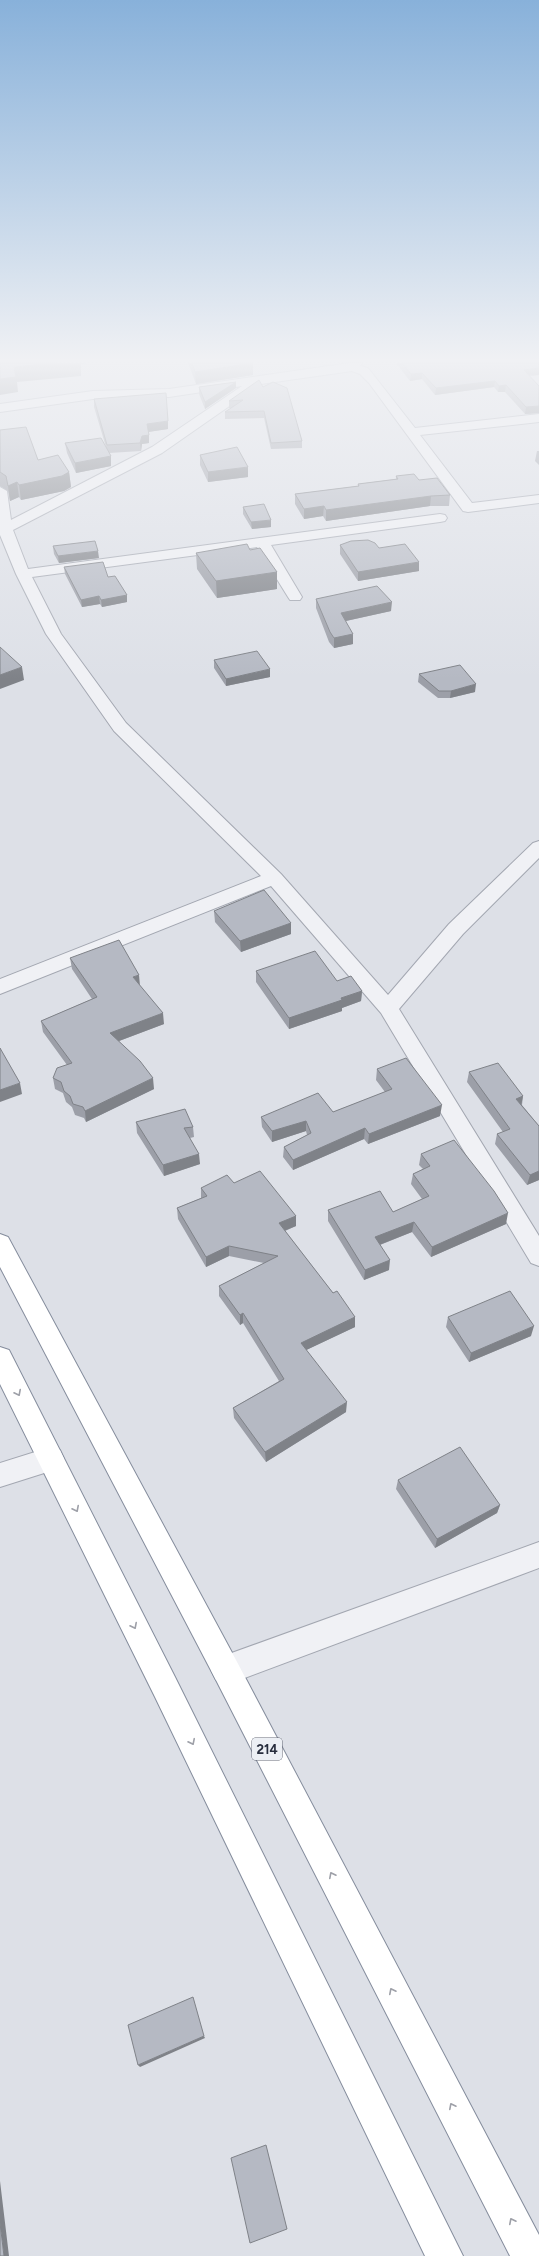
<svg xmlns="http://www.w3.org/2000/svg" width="539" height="2256" font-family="Figtree,sans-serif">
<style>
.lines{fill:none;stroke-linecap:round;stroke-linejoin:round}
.minor-casing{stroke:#a3a7b1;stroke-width:2}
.trunk-casing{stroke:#858d9d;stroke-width:2}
.minor{fill:#f0f1f5;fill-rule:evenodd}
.trunk{fill:#fff;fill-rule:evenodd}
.wall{fill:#9c9fa8}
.shaded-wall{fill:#7f8288}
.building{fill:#b5b9c3;stroke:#7f8288}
.oneway{stroke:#9ea0a8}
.labels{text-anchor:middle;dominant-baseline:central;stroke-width:4;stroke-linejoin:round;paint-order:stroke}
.shield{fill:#eceff4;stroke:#626774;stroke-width:1}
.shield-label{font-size:13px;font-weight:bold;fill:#272d3d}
</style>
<rect width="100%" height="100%" fill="#dde0e7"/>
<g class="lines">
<defs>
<path id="minor" d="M 350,363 L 362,363 L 360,366 L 368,368 L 415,428 L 539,414 L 539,422 L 420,435 L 472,503 L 539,495 L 539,503 L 468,512 L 463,511 L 369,383 L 360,374 L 352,371 L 261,384 L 162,453 L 13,530 L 28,569 L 440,514 L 445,515 L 447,518 L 445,521 L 440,522 L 271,545 L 302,597 L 300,600 L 290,600 L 288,597 L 257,547 L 32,577 L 61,634 L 126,723 L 281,874 L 388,995 L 449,924 L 533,843 L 539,841 L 539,858 L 463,934 L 399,1009 L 539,1236 L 539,1266 L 531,1263 L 381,1013 L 271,886 L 0,994 L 0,979 L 261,876 L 114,731 L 46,634 L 16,574 L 0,535 L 0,487 L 7,491 L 11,520 L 152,447 L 242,386 L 169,397 L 93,399 L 0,412 L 0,404 L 93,391 L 169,389 Z
M 51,1447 L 60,1450 L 64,1459 L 60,1468 L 0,1487 L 0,1463 Z
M 539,1542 L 539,1568 L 226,1685 L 216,1680 L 211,1670 L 216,1660 L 226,1655 Z"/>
<path id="trunk" d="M 0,1234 L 8,1237 L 236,1660 L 539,2235 L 539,2256 L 510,2256 L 216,1680 L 0,1267 Z
M 0,1347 L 9,1350 L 175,1677 L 463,2256 L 425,2256 L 155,1697 L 0,1384 Z"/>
</defs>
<use href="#minor" class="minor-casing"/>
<use href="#trunk" class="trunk-casing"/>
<use href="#minor" class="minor"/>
<use href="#trunk" class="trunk"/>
</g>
<path class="wall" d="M 188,363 L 253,363 L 253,375 L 196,384 Z
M 396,363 L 539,363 L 539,375 L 529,376 L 539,386 L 539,413 L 525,414 L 505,392 L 498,392 L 494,387 L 435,395 L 422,379 L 410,381 Z
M 236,382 L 236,388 L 205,409 L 199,394 L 199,387 Z
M 263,387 L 302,441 L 302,448 L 271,449 L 264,418 L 225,419 L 225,412 L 232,408 L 229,408 L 229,401 Z
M 94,399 L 168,429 L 148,432 L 149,443 L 142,444 L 141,451 L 109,453 L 111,466 L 76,473 L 67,453 L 65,443 L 106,447 L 94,407 Z
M 0,430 L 38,460 L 69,472 L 71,487 L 64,491 L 21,500 L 19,497 L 10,501 L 8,491 L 0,486 Z
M 537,451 L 539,451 L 539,465 L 535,461 Z
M 200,455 L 248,477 L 208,482 L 200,465 Z
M 396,476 L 419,480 L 450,495 L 449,506 L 430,506 L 326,521 L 323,516 L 304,519 L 295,504 L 295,494 L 358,486 L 358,484 L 396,479 Z
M 243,507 L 271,527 L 252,529 L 243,514 Z
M 340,545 L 379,548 L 419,571 L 358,581 L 340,554 Z
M 53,547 L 99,558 L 59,563 L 54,554 Z
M 250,550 L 277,572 L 277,589 L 217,598 L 197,569 L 196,553 Z
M 64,567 L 108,577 L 127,602 L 102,607 L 100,604 L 82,607 L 65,574 Z
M 316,599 L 391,611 L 346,621 L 353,644 L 334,648 L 329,642 L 316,608 Z
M 214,660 L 270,677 L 226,686 L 214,668 Z
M 419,674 L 475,692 L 450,698 L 438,698 L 418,682 Z
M 214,911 L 291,923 L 291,934 L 241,952 L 215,922 Z
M 70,958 L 140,986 L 164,1024 L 119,1041 L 154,1089 L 86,1122 L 84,1118 L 75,1115 L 72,1107 L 66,1102 L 63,1093 L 55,1089 L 53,1078 L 67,1065 L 43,1032 L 41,1021 L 92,999 L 72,969 Z
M 256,971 L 337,981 L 362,991 L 361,1001 L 342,1008 L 342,1011 L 289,1029 L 256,982 Z
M 377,1069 L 440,1116 L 368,1144 L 364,1139 L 293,1170 L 283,1157 L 284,1147 L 307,1135 L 306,1131 L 272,1142 L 262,1127 L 261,1117 L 333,1112 L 385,1092 L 376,1080 Z
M 469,1072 L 523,1096 L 522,1105 L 539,1126 L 539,1180 L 527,1185 L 495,1144 L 497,1134 L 503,1132 L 467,1082 Z
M 136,1122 L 193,1127 L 194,1137 L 190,1138 L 200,1164 L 164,1176 L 137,1133 Z
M 421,1154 L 506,1224 L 431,1257 L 412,1232 L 380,1245 L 389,1270 L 364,1280 L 328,1221 L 328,1210 L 393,1212 L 422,1199 L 411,1184 L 413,1174 L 423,1169 L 419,1165 Z
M 234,1183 L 296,1216 L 296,1226 L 285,1231 L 333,1293 L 355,1317 L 355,1327 L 306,1350 L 346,1412 L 266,1462 L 234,1418 L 233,1408 L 279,1381 L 243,1323 L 240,1325 L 219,1296 L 219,1286 L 264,1263 L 229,1256 L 206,1267 L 178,1219 L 177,1208 L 201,1198 L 201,1188 Z
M 448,1317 L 531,1336 L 469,1362 L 446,1327 Z
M 398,1480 L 500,1505 L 497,1513 L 435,1548 L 396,1489 Z"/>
<path class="shaded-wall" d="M 57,363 L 86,363 L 81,364 L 81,376 L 17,382 L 18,392 L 0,395 L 0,379 L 14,367 Z
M 253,363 L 253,375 L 196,384 L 195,372 Z
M 539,368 L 539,375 L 523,376 L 524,370 Z
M 422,373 L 422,379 L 410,381 L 411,374 Z
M 495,381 L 494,387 L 435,395 L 436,388 Z
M 236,382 L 236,388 L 205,409 L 205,402 Z
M 506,385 L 505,392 L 498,392 L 499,386 Z
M 539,406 L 539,413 L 525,414 L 526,407 Z
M 168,421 L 168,429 L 148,432 L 147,424 Z
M 149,435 L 149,443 L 142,444 L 141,451 L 140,443 L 142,436 Z
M 111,456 L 111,466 L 76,473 L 75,463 Z
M 248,467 L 248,477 L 208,482 L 208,472 Z
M 69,472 L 71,487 L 64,491 L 21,500 L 19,485 Z
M 17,482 L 19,497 L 10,501 L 8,486 Z
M 431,496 L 430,506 L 326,521 L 326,510 Z
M 324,506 L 323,516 L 304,519 L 304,509 Z
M 271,520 L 271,527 L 252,529 L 251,522 Z
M 98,551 L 99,558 L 59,563 L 58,556 Z
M 419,562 L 419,571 L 358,581 L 358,572 Z
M 277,572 L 277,589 L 217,598 L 216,581 Z
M 127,595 L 127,602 L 102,607 L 101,600 Z
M 99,596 L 100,604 L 82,607 L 81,600 Z
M 392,602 L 391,611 L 341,622 L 341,613 Z
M 353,634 L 353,644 L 334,648 L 334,638 Z
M 22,667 L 24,680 L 0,689 L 0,675 Z
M 270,669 L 270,677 L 226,686 L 226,679 Z
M 476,684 L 475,692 L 450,698 L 451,691 Z
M 291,923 L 291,934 L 241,952 L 240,941 Z
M 139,975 L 140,986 L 133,977 Z
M 362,991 L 361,1001 L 342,1008 L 342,1011 L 289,1029 L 289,1018 L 341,998 Z
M 163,1013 L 164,1024 L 111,1044 L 110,1033 Z
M 153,1078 L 154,1089 L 86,1122 L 85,1111 Z
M 20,1083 L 22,1094 L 0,1102 L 0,1090 Z
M 523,1096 L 521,1106 L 516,1099 Z
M 442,1105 L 440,1116 L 368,1144 L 369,1134 Z
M 306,1121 L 306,1131 L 272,1142 L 272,1131 Z
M 365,1128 L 364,1139 L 293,1170 L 293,1160 Z
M 199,1154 L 200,1164 L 164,1176 L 163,1165 Z
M 539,1171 L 539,1180 L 527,1185 L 530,1175 Z
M 508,1213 L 506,1224 L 431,1257 L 432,1247 Z
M 296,1216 L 296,1226 L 279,1233 L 279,1223 Z
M 414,1222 L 412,1232 L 374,1247 L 375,1237 Z
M 229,1246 L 229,1256 L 206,1267 L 206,1257 Z
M 390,1260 L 389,1270 L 364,1280 L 365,1270 Z
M 243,1313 L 243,1323 L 240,1325 L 240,1315 Z
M 355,1317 L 355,1327 L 300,1353 L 301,1343 Z
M 534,1326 L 531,1336 L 469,1362 L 471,1353 Z
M 347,1402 L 346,1412 L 266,1462 L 265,1452 Z
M 500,1505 L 497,1513 L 435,1548 L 437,1539 Z
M 204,2036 L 205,2038 L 140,2067 L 138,2065 Z
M 0,2181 L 9,2256 L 4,2256 L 0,2223 Z"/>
<path class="building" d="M 0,363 L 57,363 L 14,367 L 16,377 L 0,379 Z
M 192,363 L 253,363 L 195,372 Z
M 402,363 L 539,363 L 539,368 L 524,370 L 539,386 L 539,406 L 526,407 L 506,385 L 499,386 L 495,381 L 436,388 L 422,373 L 411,374 Z
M 259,380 L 263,387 L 273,382 L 287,388 L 302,441 L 271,443 L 264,411 L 225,412 L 243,400 L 229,401 Z
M 236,382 L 205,402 L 199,387 Z
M 166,393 L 168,421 L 147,424 L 149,435 L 142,436 L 140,443 L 107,445 L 94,399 Z
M 26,427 L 38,460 L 58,455 L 69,472 L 62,476 L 19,485 L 17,482 L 8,486 L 6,476 L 0,472 L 0,430 Z
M 101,438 L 111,456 L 75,463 L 65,443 Z
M 237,447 L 248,467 L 208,472 L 200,455 Z
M 414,474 L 419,480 L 437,478 L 450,495 L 431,496 L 326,510 L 324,506 L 304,509 L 295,494 L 359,486 L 358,484 L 398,479 L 396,476 Z
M 264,504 L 271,520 L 251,522 L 243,507 Z
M 368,540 L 375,543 L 379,548 L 405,544 L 419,562 L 358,572 L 340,545 L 351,541 Z
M 95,541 L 98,551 L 58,556 L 53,546 Z
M 247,544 L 250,550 L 260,548 L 277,572 L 216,581 L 196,553 Z
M 103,562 L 108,577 L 115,576 L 127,595 L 101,600 L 99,596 L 81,600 L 64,567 Z
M 377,586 L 392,602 L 341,613 L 353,634 L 334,638 L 330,632 L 316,599 Z
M 0,647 L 22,667 L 0,675 Z
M 257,651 L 270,669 L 226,679 L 214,660 Z
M 460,665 L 476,684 L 451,691 L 439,691 L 419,674 Z
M 264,890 L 291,923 L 240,941 L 214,911 Z
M 119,940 L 139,975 L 133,977 L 163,1013 L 110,1033 L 140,1061 L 153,1078 L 85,1111 L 83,1107 L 73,1104 L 70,1096 L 64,1091 L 61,1082 L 53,1078 L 57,1068 L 72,1063 L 41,1021 L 97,997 L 70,958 Z
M 315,951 L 337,981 L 351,976 L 362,991 L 341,998 L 342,1000 L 289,1018 L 256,971 Z
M 0,1048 L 20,1083 L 0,1090 Z
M 406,1058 L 442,1105 L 369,1134 L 365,1128 L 293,1160 L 284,1147 L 311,1133 L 306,1121 L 272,1131 L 261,1117 L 318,1093 L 333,1112 L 392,1089 L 377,1069 Z
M 498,1063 L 523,1096 L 516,1099 L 539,1126 L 539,1171 L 530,1175 L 497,1134 L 510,1129 L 469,1072 Z
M 185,1109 L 193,1127 L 184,1128 L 199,1154 L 163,1165 L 136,1122 Z
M 454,1140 L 494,1191 L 508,1213 L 432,1247 L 414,1222 L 375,1237 L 390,1260 L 365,1270 L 328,1210 L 380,1191 L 393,1212 L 429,1196 L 413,1174 L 430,1166 L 421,1154 Z
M 260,1171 L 296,1216 L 279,1223 L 333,1293 L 337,1291 L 355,1317 L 301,1343 L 347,1402 L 265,1452 L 233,1408 L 284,1379 L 243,1313 L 240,1315 L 219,1286 L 278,1256 L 229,1246 L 206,1257 L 177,1208 L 207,1196 L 201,1188 L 227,1175 L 234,1183 Z
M 510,1291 L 534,1326 L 471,1353 L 448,1317 Z
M 460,1447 L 500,1505 L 437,1539 L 398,1480 Z
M 193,1997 L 204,2036 L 138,2065 L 128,2025 Z
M 266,2145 L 287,2229 L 250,2243 L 231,2158 Z
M 0,2223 L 4,2256 L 0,2256 Z"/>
<defs><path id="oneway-chevron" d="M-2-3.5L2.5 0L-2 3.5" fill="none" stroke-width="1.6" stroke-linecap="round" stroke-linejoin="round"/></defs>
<g class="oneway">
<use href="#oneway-chevron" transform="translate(18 1393) rotate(63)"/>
<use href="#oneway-chevron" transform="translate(76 1509) rotate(63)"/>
<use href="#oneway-chevron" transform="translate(134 1626) rotate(63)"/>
<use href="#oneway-chevron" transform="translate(192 1742) rotate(64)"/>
<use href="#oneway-chevron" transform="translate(332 1875) rotate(-117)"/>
<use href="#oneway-chevron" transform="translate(392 1991) rotate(-117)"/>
<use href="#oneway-chevron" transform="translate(452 2106) rotate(-117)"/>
<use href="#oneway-chevron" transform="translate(512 2221) rotate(-117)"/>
</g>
<linearGradient id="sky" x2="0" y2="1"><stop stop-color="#88b1da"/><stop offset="0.53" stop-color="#f0f1f4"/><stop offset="1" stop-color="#f0f1f4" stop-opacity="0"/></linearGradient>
<rect width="539" height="679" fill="url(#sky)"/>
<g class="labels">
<rect class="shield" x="252" y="1738" width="30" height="22" rx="3"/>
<g class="shield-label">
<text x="267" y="1749">214</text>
</g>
</g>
</svg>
